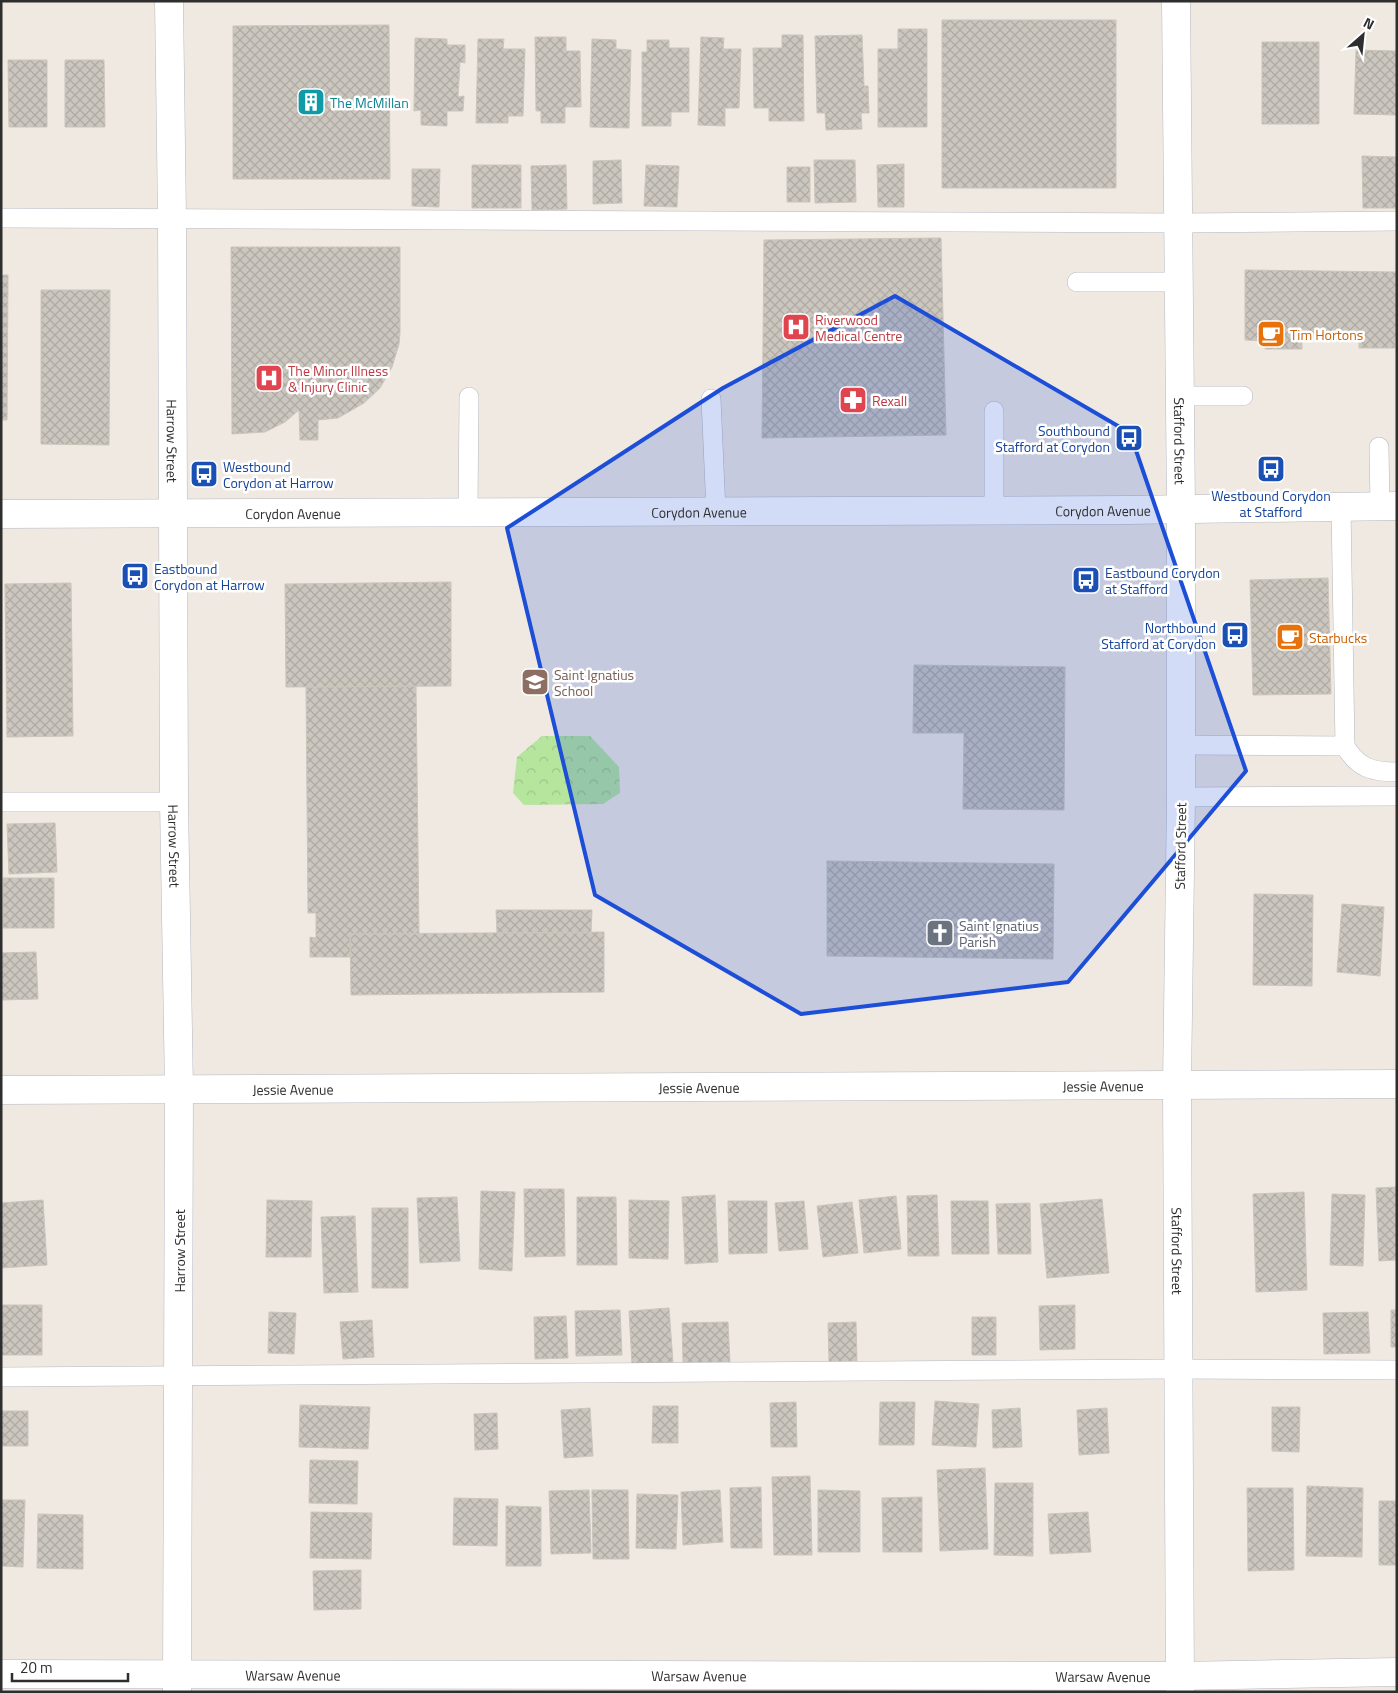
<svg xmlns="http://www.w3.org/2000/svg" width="1398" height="1693" font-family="'Titillium Web',sans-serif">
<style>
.park{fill:url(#park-crowns)}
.building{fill:url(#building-cross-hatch);stroke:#cbc5ba}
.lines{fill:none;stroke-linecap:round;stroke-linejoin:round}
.lane-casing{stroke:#b4b7c1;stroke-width:20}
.street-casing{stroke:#b4b7c1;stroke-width:29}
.secondary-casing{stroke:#b4b7c1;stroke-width:29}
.lane{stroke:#fff;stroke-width:19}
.street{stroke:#fff;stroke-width:28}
.secondary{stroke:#fff;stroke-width:28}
.marked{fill:#1d4ed8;fill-opacity:0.2;stroke:#1d4ed8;stroke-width:4;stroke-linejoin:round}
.labels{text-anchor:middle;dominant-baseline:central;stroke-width:5;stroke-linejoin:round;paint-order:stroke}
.culture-label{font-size:14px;fill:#0d838f;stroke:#fff;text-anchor:start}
.health-label{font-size:14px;fill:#be3a42;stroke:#fff;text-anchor:start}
.food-label{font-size:14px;fill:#c56008;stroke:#fff;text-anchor:start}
.transit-label{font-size:14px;fill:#164399;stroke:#fff;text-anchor:start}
.street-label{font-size:14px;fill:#2e2e2e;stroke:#fff}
.education-label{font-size:14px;fill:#785e54;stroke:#fff;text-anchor:start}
.worship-label{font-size:14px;fill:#5b616d;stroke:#fff;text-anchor:start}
</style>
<defs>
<pattern id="park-crowns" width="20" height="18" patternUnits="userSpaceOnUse" patternTransform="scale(1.25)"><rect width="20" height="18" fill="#b6e59e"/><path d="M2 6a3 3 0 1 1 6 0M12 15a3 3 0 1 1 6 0" fill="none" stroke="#9dc588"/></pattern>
<pattern id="building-cross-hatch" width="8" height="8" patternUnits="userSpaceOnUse" patternTransform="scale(1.25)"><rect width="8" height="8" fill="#cbc7bf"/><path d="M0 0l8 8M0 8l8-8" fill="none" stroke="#afaba4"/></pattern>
</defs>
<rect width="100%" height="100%" fill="#efe9e1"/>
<path class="park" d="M 542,736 L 590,736 L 619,767 L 620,793 L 603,804 L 524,805 L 513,793 L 517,757 Z"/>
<path class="building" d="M 942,20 L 1116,20 L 1116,188 L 942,188 Z
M 389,25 L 390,179 L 233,179 L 233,26 Z
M 898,29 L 927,29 L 927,127 L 878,127 L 878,49 L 898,49 Z
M 782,35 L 803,35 L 804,121 L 769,121 L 769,108 L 754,108 L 753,48 L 782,48 Z
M 862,35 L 864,86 L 868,86 L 869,113 L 861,113 L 862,129 L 826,130 L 825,113 L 817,113 L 815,36 Z
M 535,37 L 566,37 L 566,51 L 580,51 L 581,107 L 565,107 L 565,123 L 541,123 L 541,111 L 536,111 Z
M 701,37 L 724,38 L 723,49 L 741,49 L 739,108 L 725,108 L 725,126 L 698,125 Z
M 415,38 L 447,39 L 447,45 L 465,45 L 465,63 L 460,62 L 458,97 L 464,96 L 463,111 L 447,111 L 447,126 L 421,125 L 421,110 L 414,111 Z
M 478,39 L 504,39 L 503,49 L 525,49 L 523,116 L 508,116 L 508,123 L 476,123 Z
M 592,39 L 616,40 L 616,49 L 631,50 L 629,128 L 590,127 Z
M 647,40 L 669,40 L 669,48 L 689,48 L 689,112 L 671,112 L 671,126 L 642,126 L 642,52 L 647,52 Z
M 1262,42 L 1319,42 L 1319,124 L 1262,124 Z
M 1356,50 L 1397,51 L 1397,115 L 1354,114 Z
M 8,60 L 47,60 L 47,127 L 9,127 Z
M 65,60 L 104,60 L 105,127 L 65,127 Z
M 1362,156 L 1397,157 L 1397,208 L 1363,208 Z
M 621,160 L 622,203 L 593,204 L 593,161 Z
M 814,160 L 855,160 L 856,202 L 815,203 Z
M 904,164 L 904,207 L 878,207 L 877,165 Z
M 472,165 L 521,165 L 521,208 L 472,208 Z
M 566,165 L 567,209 L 532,210 L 531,166 Z
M 646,165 L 679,166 L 677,207 L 644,206 Z
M 787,167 L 810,167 L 810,202 L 787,202 Z
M 412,169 L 440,169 L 439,207 L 412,206 Z
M 941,238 L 946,435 L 762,438 L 764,240 Z
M 231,247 L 400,247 L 400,333 L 399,344 L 392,367 L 380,388 L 364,403 L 338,418 L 318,420 L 318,440 L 300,440 L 299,410 L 285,422 L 265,432 L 232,434 Z
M 1245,270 L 1397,272 L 1397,338 L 1395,338 L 1395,348 L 1359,348 L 1359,341 L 1302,340 L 1302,349 L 1265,349 L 1265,341 L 1245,340 Z
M 1,275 L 8,275 L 7,420 L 1,420 Z
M 41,290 L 110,290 L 109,445 L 41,444 Z
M 1328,578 L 1331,694 L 1253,695 L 1250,580 Z
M 451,582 L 451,686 L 286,687 L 285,584 Z
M 71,583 L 73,736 L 7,737 L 5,584 Z
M 914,665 L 1065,667 L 1064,810 L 963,809 L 964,733 L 913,733 Z
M 416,686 L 419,934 L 350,934 L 351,957 L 310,957 L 310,937 L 316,938 L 316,913 L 308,913 L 306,687 Z
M 55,823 L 57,872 L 9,874 L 7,824 Z
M 827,861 L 1054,864 L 1053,959 L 827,956 Z
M 3,878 L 54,878 L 54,928 L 3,928 Z
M 1254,894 L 1313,895 L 1312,986 L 1253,985 Z
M 1342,904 L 1384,907 L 1380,976 L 1337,972 Z
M 496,910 L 592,910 L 591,933 L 497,933 Z
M 604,932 L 604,992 L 351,995 L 350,934 Z
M 36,952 L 38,999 L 1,1000 L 1,953 Z
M 1397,1187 L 1397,1260 L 1379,1261 L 1376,1188 Z
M 524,1189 L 564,1189 L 565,1256 L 525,1257 Z
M 481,1191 L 515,1192 L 512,1271 L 479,1269 Z
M 1304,1192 L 1307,1290 L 1256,1292 L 1253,1194 Z
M 1332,1194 L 1365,1195 L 1363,1266 L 1330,1265 Z
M 715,1195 L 718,1262 L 685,1264 L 682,1197 Z
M 937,1195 L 939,1256 L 908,1256 L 907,1196 Z
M 896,1196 L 901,1249 L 864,1253 L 859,1200 Z
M 457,1197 L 460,1261 L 420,1263 L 417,1198 Z
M 577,1197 L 616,1197 L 617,1265 L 577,1265 Z
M 1102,1199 L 1109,1273 L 1047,1278 L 1040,1204 Z
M 43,1200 L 47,1265 L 1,1268 L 1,1203 Z
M 267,1200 L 312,1201 L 311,1257 L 266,1257 Z
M 629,1200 L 669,1201 L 668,1259 L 629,1258 Z
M 728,1201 L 767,1201 L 767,1253 L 729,1254 Z
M 804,1201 L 808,1249 L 779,1251 L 775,1203 Z
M 951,1201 L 988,1201 L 989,1254 L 952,1254 Z
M 852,1202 L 858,1253 L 823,1257 L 817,1206 Z
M 1030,1203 L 1031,1254 L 998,1254 L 996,1204 Z
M 372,1208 L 408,1208 L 408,1288 L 372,1288 Z
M 355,1216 L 358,1292 L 324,1293 L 321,1217 Z
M 1,1305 L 42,1305 L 42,1355 L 1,1355 Z
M 1075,1305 L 1075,1349 L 1040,1350 L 1039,1306 Z
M 669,1308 L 673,1362 L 632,1365 L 629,1311 Z
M 620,1310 L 622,1355 L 576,1356 L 575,1311 Z
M 1391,1310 L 1397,1310 L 1397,1347 L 1391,1347 Z
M 269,1312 L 296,1313 L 294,1354 L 268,1353 Z
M 1368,1312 L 1370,1353 L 1324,1354 L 1323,1313 Z
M 566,1316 L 568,1358 L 535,1359 L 534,1317 Z
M 972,1317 L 996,1317 L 996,1355 L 972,1355 Z
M 372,1320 L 374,1357 L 343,1359 L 340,1322 Z
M 728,1322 L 730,1362 L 683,1363 L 682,1323 Z
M 856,1322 L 857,1361 L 829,1362 L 828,1323 Z
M 935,1401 L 979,1404 L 976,1447 L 932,1445 Z
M 796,1402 L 797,1447 L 771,1447 L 770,1403 Z
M 880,1402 L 915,1402 L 914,1445 L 879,1445 Z
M 300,1405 L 370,1407 L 368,1449 L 299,1447 Z
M 653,1406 L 678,1406 L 678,1443 L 652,1443 Z
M 1272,1407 L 1300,1407 L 1299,1452 L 1272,1451 Z
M 590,1408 L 593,1456 L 564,1458 L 561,1410 Z
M 1020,1408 L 1022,1447 L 993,1448 L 992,1410 Z
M 1107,1408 L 1109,1453 L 1079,1455 L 1077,1410 Z
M 1,1411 L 28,1411 L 28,1446 L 1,1446 Z
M 497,1413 L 498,1449 L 475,1450 L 474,1414 Z
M 310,1460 L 358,1461 L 357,1504 L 309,1503 Z
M 985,1468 L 988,1549 L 940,1551 L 937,1470 Z
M 810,1476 L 812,1555 L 774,1555 L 772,1477 Z
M 995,1483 L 1033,1483 L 1033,1556 L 994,1555 Z
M 1307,1486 L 1363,1488 L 1362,1557 L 1306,1556 Z
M 761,1487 L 762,1548 L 731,1548 L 730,1488 Z
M 1247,1488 L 1293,1488 L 1294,1570 L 1248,1571 Z
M 589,1490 L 591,1553 L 551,1554 L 549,1491 Z
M 592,1490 L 628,1490 L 629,1559 L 593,1559 Z
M 720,1490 L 723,1542 L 683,1545 L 681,1492 Z
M 818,1490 L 860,1491 L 860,1552 L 818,1552 Z
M 637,1494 L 678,1495 L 676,1549 L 636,1548 Z
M 922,1497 L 922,1552 L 883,1552 L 882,1498 Z
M 454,1498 L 498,1499 L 497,1546 L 453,1545 Z
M 1,1500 L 25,1500 L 23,1567 L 1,1566 Z
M 1379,1501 L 1397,1501 L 1397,1565 L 1379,1565 Z
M 506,1506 L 541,1507 L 541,1566 L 506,1566 Z
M 311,1512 L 372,1513 L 371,1559 L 310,1558 Z
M 1088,1512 L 1091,1552 L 1050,1554 L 1048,1514 Z
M 38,1514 L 83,1515 L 83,1569 L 37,1568 Z
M 361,1570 L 361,1609 L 314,1610 L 313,1571 Z"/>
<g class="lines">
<defs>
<path id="lane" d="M 1,218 L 1179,223 L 1397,221
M 1077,282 L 1179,282
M 1180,396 L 1243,396
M 711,399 L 716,511
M 994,411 L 994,510
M 1379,447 L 1380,506
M 1341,507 L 1345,746 C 1358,768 1372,772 1397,772
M 468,512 L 469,397
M 1181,745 L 1345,746
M 1181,797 L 1397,796
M 1,802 L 174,802
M 1,1377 L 1177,1369 L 1397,1370"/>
<g id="street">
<path id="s1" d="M 1,1090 L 1397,1084"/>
<path id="s2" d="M 1,1674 L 1180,1676 L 1397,1672"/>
</g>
<g id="secondary">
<path id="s3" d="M 169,1 L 172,218 L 174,802 L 179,1089 L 177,1692"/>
<path id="s4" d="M 1176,1 L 1181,509 L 1181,797 L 1177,1085 L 1180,1692"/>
<path id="s5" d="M 1,514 L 1128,510 L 1397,506"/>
</g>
</defs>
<use href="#lane" class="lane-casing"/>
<use href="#street" class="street-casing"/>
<use href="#secondary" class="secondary-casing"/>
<use href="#lane" class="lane"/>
<use href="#street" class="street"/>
<use href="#secondary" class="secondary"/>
</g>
<path class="marked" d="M 895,296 L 1130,433 L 1246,771 L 1068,982 L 801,1014 L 595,895 L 507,528 L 723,388 Z"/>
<defs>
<symbol id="building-square" viewBox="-11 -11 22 22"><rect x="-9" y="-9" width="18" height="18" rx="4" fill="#0f9aa8" stroke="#fff"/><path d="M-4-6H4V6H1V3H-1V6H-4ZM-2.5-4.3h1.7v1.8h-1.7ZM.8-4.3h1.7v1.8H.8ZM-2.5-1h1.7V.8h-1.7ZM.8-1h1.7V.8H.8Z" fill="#fff"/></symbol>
<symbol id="hospital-square" viewBox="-11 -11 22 22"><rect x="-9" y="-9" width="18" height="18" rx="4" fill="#e0444e" stroke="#fff"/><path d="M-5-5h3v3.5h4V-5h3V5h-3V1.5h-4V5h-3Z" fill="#fff"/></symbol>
<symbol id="cafe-square" viewBox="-11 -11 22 22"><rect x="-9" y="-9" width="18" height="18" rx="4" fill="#e8710a" stroke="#fff"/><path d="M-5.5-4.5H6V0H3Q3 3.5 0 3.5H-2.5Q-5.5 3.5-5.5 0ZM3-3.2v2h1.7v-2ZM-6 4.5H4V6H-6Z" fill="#fff"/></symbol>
<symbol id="pharmacy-square" viewBox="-11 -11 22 22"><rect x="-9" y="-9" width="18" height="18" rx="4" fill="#e0444e" stroke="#fff"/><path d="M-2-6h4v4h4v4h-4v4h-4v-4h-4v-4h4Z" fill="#fff"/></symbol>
<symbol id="bus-square" viewBox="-11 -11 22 22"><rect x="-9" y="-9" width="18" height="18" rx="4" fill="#1a4fb4" stroke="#fff"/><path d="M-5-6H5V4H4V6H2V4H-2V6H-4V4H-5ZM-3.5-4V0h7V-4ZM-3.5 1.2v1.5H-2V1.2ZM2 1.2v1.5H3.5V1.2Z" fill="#fff"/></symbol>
<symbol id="school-square" viewBox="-11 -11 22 22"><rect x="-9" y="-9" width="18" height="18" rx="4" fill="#8d6e63" stroke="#fff"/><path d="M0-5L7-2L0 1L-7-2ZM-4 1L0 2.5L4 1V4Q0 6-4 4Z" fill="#fff"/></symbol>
<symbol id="church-square" viewBox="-11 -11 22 22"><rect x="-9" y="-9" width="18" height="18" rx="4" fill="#6b7280" stroke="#fff"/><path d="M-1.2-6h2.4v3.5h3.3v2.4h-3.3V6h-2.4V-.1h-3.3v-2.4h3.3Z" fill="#fff"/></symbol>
</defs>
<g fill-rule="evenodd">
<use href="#building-square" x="295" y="86" width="32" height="32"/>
<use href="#hospital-square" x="780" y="311" width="32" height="32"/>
<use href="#cafe-square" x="1255" y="318" width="32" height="32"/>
<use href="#hospital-square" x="253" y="362" width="32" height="32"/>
<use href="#pharmacy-square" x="837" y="384" width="32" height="32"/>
<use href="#bus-square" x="1113" y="422" width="32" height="32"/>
<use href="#bus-square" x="1255" y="453" width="32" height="32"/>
<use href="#bus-square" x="188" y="458" width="32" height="32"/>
<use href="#bus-square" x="119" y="560" width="32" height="32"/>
<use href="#bus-square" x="1070" y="564" width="32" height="32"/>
<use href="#bus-square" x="1219" y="619" width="32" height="32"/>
<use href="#cafe-square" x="1274" y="621" width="32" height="32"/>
<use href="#school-square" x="519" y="666" width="32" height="32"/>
<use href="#church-square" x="924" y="917" width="32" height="32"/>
</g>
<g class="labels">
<g class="culture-label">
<text x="330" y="102">The McMillan</text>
</g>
<g class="health-label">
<text x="815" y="319">Riverwood<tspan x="815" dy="16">Medical Centre</tspan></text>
<text x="288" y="370">The Minor Illness<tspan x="288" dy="16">&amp; Injury Clinic</tspan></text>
<text x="872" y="400">Rexall</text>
</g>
<g class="food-label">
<text x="1290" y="334">Tim Hortons</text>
<text x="1309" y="637">Starbucks</text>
</g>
<g class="transit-label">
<text x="1110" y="430" text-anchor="end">Southbound<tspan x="1110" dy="16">Stafford at Corydon</tspan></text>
<text x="223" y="466">Westbound<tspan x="223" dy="16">Corydon at Harrow</tspan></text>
<text x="1271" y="495" text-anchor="middle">Westbound Corydon<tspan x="1271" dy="16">at Stafford</tspan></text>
<text x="154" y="568">Eastbound<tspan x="154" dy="16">Corydon at Harrow</tspan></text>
<text x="1105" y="572">Eastbound Corydon<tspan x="1105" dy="16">at Stafford</tspan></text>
<text x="1216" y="627" text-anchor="end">Northbound<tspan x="1216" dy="16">Stafford at Corydon</tspan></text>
</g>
<g class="street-label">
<text stroke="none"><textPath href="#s3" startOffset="440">Harrow Street</textPath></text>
<text stroke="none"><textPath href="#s4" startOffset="440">Stafford Street</textPath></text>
<text stroke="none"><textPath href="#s5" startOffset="1102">Corydon Avenue</textPath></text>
<text stroke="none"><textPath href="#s5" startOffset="698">Corydon Avenue</textPath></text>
<text stroke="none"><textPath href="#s5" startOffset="292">Corydon Avenue</textPath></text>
<text transform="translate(1180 846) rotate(-89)">Stafford Street</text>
<text stroke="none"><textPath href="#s3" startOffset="845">Harrow Street</textPath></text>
<text stroke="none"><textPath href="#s1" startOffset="1102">Jessie Avenue</textPath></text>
<text stroke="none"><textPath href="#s1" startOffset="698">Jessie Avenue</textPath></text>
<text stroke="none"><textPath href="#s1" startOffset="292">Jessie Avenue</textPath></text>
<text transform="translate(179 1251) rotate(-90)">Harrow Street</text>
<text stroke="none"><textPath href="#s4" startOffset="1250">Stafford Street</textPath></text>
<text stroke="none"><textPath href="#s2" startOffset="292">Warsaw Avenue</textPath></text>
<text stroke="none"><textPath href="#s2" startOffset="698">Warsaw Avenue</textPath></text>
<text stroke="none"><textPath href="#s2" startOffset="1102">Warsaw Avenue</textPath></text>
</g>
<g class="education-label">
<text x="554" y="674">Saint Ignatius<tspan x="554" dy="16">School</tspan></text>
</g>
<g class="worship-label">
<text x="959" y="925">Saint Ignatius<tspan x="959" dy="16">Parish</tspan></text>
</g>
</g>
<rect width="1398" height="1693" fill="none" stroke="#2e2e2e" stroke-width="5"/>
<g transform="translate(1363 35) rotate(27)" stroke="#ffffff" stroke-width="4" paint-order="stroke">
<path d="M0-4L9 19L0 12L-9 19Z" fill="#2e2e2e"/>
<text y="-8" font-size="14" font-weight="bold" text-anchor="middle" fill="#2e2e2e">N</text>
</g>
<path d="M12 1673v8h116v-8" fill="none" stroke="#2e2e2e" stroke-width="2.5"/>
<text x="20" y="1673" font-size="15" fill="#2e2e2e" stroke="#ffffff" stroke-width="4" paint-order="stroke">20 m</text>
</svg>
